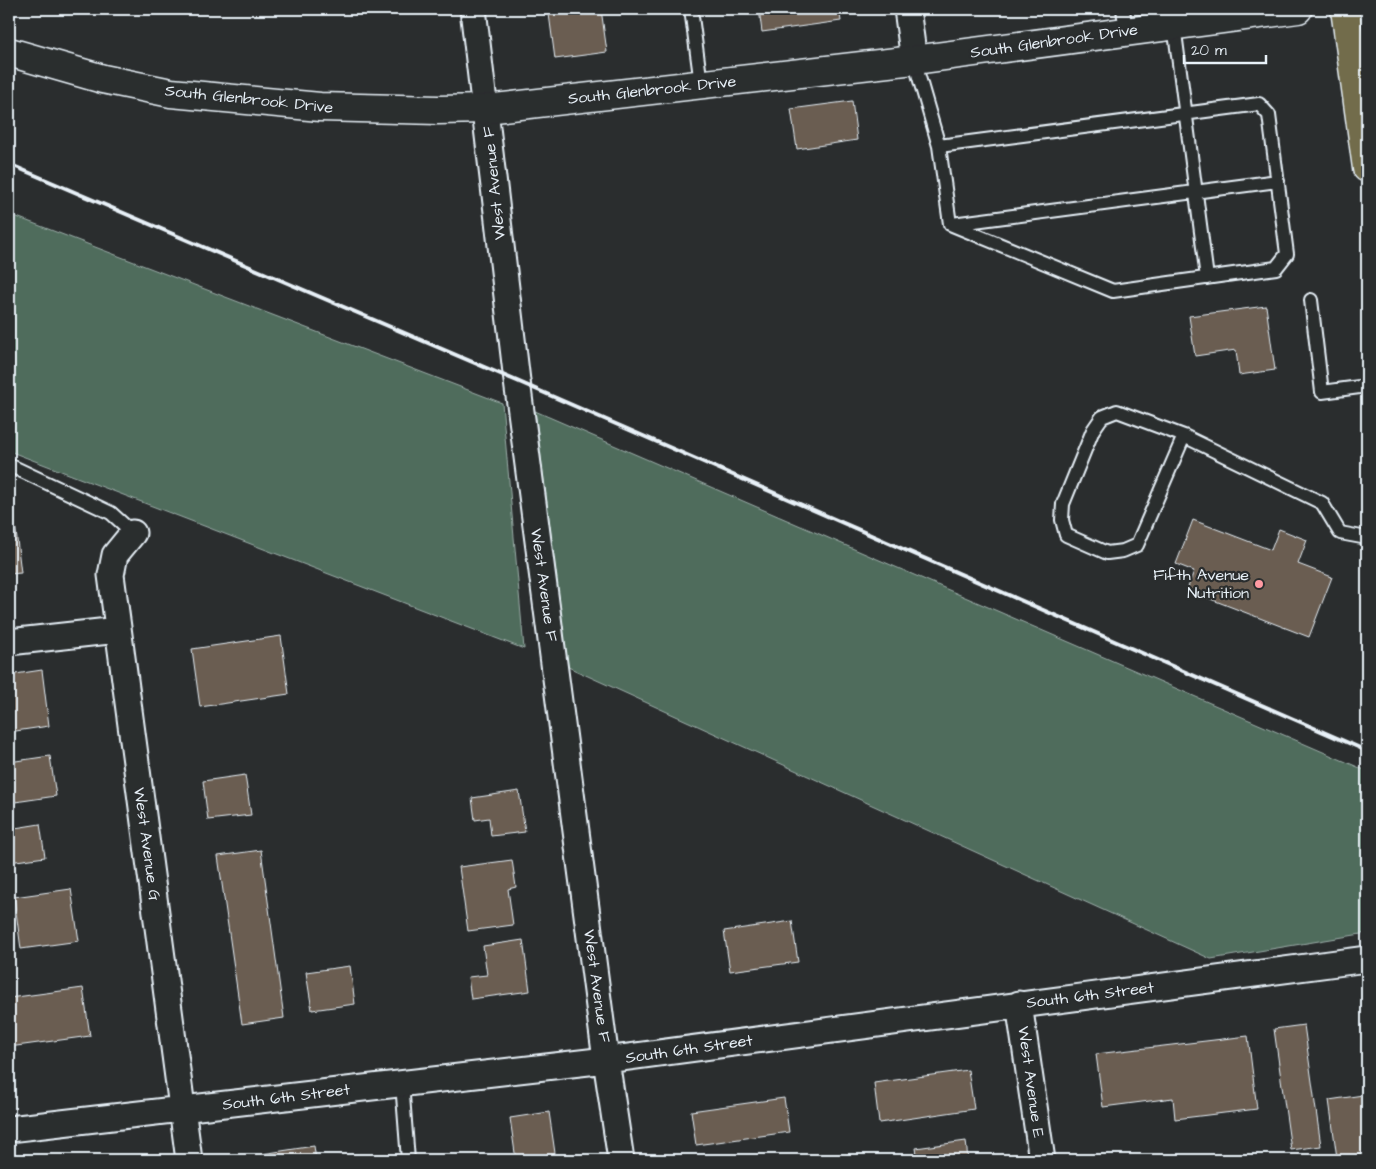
<svg xmlns="http://www.w3.org/2000/svg" width="1376" height="1169" font-family="'Architects Daughter',sans-serif">
<style>
.green{fill:#506c5c;stroke:#9caeaa}
.building{fill:#6a5d51;stroke:#e8f1f8}
.lines{fill:none;stroke-linecap:round;stroke-linejoin:round}
.lane-casing{stroke:#e8f1f8;stroke-width:16}
.street-casing{stroke:#e8f1f8;stroke-width:29}
.secondary-casing{stroke:#e8f1f8;stroke-width:31}
.primary-casing{stroke:#e8f1f8;stroke-width:31}
.lane{stroke:#2a2d2e;stroke-width:12}
.street{stroke:#2a2d2e;stroke-width:25}
.secondary{stroke:#2a2d2e;stroke-width:28}
.primary{stroke:#726c4b;stroke-width:28}
.rail{stroke:#e8f1f8;stroke-width:4}
.poi-dot{fill:#ff9aa2;stroke:#2a2d2e;stroke-width:2}
.labels{text-anchor:middle;dominant-baseline:central;stroke-width:4.5;stroke-linejoin:round;paint-order:stroke}
.street-label{font-size:16px;fill:#e8f1f8;stroke:#2a2d2e}
.poi-label{font-size:16px;fill:#e8f1f8;stroke:#2a2d2e;text-anchor:end}
</style>
<rect width="100%" height="100%" fill="#2a2d2e"/>
<filter id="ink" filterUnits="userSpaceOnUse"><feTurbulence type="fractalNoise" baseFrequency=".02" numOctaves="2"/><feDisplacementMap in="SourceGraphic" scale="10" xChannelSelector="R" yChannelSelector="G"/><feConvolveMatrix kernelMatrix="1 2 1 2 8 2 1 2 1" color-interpolation-filters="sRGB"/></filter>
<g filter="url(#ink)">
<path class="green" d="M 9,214 L 502,403 L 524,649 L 9,451 Z
M 535,411 L 1367,771 L 1367,933 L 1211,959 L 568,667 Z"/>
<path class="building" d="M 589,9 L 601,9 L 607,52 L 555,59 L 549,14 Z
M 759,9 L 839,9 L 841,21 L 762,32 Z
M 852,101 L 857,140 L 797,149 L 791,109 Z
M 1266,306 L 1275,370 L 1239,375 L 1236,350 L 1195,356 L 1189,316 Z
M 9,473 L 21,573 L 9,574 Z
M 1193,520 L 1271,550 L 1279,529 L 1307,540 L 1298,564 L 1332,577 L 1309,637 L 1187,590 L 1194,571 L 1176,564 Z
M 281,636 L 289,694 L 200,707 L 192,649 Z
M 42,670 L 49,726 L 9,732 L 9,675 Z
M 50,756 L 56,796 L 15,802 L 9,762 Z
M 245,775 L 251,815 L 208,820 L 203,781 Z
M 519,791 L 525,832 L 491,836 L 489,818 L 475,820 L 472,798 Z
M 40,824 L 45,857 L 9,862 L 9,829 Z
M 261,850 L 284,1018 L 242,1024 L 218,856 Z
M 512,860 L 516,887 L 508,889 L 513,925 L 468,931 L 459,867 Z
M 71,889 L 79,941 L 21,949 L 14,897 Z
M 792,921 L 798,962 L 730,971 L 724,931 Z
M 523,940 L 530,991 L 471,999 L 468,977 L 487,975 L 483,946 Z
M 350,966 L 355,1004 L 312,1010 L 306,972 Z
M 83,988 L 90,1036 L 9,1047 L 9,998 Z
M 1304,1025 L 1321,1146 L 1291,1150 L 1274,1029 Z
M 1248,1036 L 1257,1109 L 1175,1119 L 1173,1098 L 1103,1107 L 1096,1054 Z
M 968,1070 L 974,1109 L 879,1123 L 874,1083 Z
M 1363,1095 L 1366,1114 L 1367,1114 L 1367,1154 L 1337,1158 L 1329,1100 Z
M 784,1098 L 789,1132 L 696,1145 L 691,1111 Z
M 549,1112 L 556,1160 L 516,1160 L 510,1118 Z
M 966,1141 L 968,1160 L 918,1160 L 916,1148 Z
M 314,1146 L 316,1160 L 263,1160 L 262,1154 Z
M 347,1156 L 347,1160 L 321,1160 Z"/>
<g class="lines">
<defs>
<path id="lane" d="M 691,9 L 701,84
M 1123,9 L 1126,32
M 1174,25 L 1207,278
M 914,60 L 939,146 L 950,224
M 939,146 L 1259,104 L 1269,115 L 1287,254 L 1276,268 L 1113,291 L 950,224
M 952,224 L 1278,181
M 1311,300 L 1322,392 L 1367,386
M 1184,436 L 1137,545 L 1123,551 L 1107,553 L 1066,535 L 1062,520 L 1063,504 L 1093,430 L 1102,417 L 1117,411 L 1184,436 L 1322,503 L 1340,533 L 1367,538
M 9,465 L 111,513 L 133,533
M 402,1083 L 408,1160"/>
<path id="street" d="M 473,9 L 517,381 L 606,1060 L 621,1160
M 907,9 L 914,60
M 133,533 L 115,555 L 111,575 L 189,1160
M 9,642 L 118,630
M 1019,1004 L 1042,1160
M 9,1129 L 606,1060 L 1367,959"/>
<path id="secondary" d="M 9,52 L 103,79 L 171,93 L 320,107 L 438,110 L 486,109 L 914,60 L 1298,9"/>
<path id="primary" d="M 1345,9 L 1367,168"/>
</defs>
<use href="#lane" class="lane-casing"/>
<use href="#street" class="street-casing"/>
<use href="#secondary" class="secondary-casing"/>
<use href="#primary" class="primary-casing"/>
<use href="#lane" class="lane"/>
<use href="#street" class="street"/>
<use href="#secondary" class="secondary"/>
<use href="#primary" class="primary"/>
<path class="rail" d="M 9,164 L 517,381 L 1367,751"/>
</g>
</g>
<circle class="poi-dot" cx="1259" cy="584" r="5"/>
<g class="labels">
<g class="street-label">
<text transform="translate(1054 41) rotate(-8)">South Glenbrook Drive</text>
<text transform="translate(652 90) rotate(-6)">South Glenbrook Drive</text>
<text transform="translate(249 99) rotate(6)">South Glenbrook Drive</text>
<text transform="translate(494 183) rotate(-96)">West Avenue F</text>
<text transform="translate(544 585) rotate(82)">West Avenue F</text>
<text transform="translate(147 844) rotate(82)">West Avenue G</text>
<text transform="translate(597 986) rotate(82)">West Avenue F</text>
<text transform="translate(1090 995) rotate(-7)">South 6th Street</text>
<text transform="translate(689 1049) rotate(-8)">South 6th Street</text>
<text transform="translate(1031 1082) rotate(82)">West Avenue E</text>
<text transform="translate(286 1097) rotate(-7)">South 6th Street</text>
</g>
<g class="poi-label">
<text x="1249" y="575">Fifth Avenue<tspan x="1249" dy="18">Nutrition</tspan></text>
</g>
</g>
<rect width="1376" height="1169" fill="none" stroke="#2a2d2e" stroke-width="30"/>
<rect x="15" y="15" width="1346" height="1139" fill="none" stroke="#e8f1f8" stroke-width="2" filter="url(#ink)"/>
<path d="M1184 55v8h82v-8" fill="none" stroke="#e8f1f8" stroke-width="2.5"/>
<text x="1191" y="55" font-size="15" fill="#e8f1f8" stroke="#2a2d2e" stroke-width="4" paint-order="stroke">20 m</text>
</svg>
